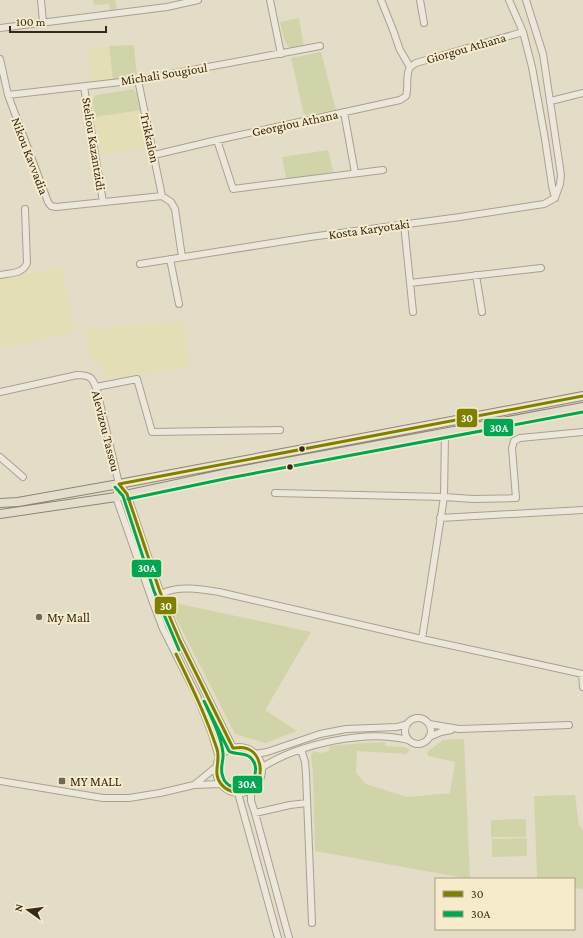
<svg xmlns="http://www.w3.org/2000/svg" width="583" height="938" font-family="'Crimson Pro',serif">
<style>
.farmland{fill:#e4deb7}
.green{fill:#d1d4a9}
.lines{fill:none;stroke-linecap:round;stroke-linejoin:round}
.minor-casing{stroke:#a8a192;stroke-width:8}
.major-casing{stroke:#8d8679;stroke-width:10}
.minor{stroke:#ebe7da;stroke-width:6}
.major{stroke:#e3ddcb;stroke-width:8}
.bus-1-casing{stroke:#f6eccc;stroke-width:6}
.bus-2-casing{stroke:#f6eccc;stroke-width:6}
.bus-1{stroke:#808000;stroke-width:3}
.bus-2{stroke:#00a651;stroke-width:3}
.bus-dot{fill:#36291b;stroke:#f6eccc;stroke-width:1.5}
.poi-dot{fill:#736858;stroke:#f6eccc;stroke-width:1.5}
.labels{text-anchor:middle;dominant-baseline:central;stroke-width:4;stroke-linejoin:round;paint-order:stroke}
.street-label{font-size:13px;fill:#36291b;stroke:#f6eccc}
.poi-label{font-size:13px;fill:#36291b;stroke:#f6eccc;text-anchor:start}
.line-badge{stroke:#f6eccc;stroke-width:1.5}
.badge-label{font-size:11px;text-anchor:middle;font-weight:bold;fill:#fff}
</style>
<rect width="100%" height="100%" fill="#e3ddc8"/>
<path class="farmland" d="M 109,46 L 113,80 L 92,84 L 88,49 Z
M 141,110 L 149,148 L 102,156 L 95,117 Z
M 61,267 L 75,332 L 0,349 L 0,279 Z
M 184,322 L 190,367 L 106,379 L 101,364 L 92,361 L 83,329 Z"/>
<path class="green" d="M 93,0 L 115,0 L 117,9 L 110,10 L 109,4 L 94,5 Z
M 299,18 L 304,47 C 300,47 294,50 291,48 C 283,45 282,28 280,22 Z
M 134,45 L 137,77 L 113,80 L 109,46 Z
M 321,52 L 336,110 L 304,115 L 291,58 Z
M 133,89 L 137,94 L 141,110 L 95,117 L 92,100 L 96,95 Z
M 328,150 L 334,175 L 287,182 L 282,157 Z
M 175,603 L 311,632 L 265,710 L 297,731 L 265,743 L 235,734 L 175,616 Z
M 464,739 L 470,879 L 315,851 L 313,773 L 311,756 L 313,751 L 320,753 L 329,751 L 330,746 L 363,743 L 385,742 L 385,746 L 405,747 L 410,750 L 406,754 L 357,751 L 356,773 L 366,784 L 407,797 L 450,793 L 455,762 L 428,756 L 427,752 L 443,740 Z
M 575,795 L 579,825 L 583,831 L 583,889 L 574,888 L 574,879 L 537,879 L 534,796 Z
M 526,819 L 526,837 L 491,837 L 491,820 Z
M 527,838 L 527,856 L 492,857 L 492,839 Z"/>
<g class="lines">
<defs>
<path id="minor" d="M 41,0 L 43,22
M 270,0 L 281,54
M 381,0 L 393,30 L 400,50 L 410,67
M 420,0 L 424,23
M 509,0 L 523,32 L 532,67 L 545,139 L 552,186 L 555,198
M 526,0 L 543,54 L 561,175 L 560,184 L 555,198
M 0,28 L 167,7 L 198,0
M 0,59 L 8,95 L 48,202 L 51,206 L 56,207 L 162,196 L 171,202 L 175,209 L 182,257
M 410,67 L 416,63 L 523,32
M 138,80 L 162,196
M 84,87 L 103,202
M 8,95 L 138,80 L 320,46
M 551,101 L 583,93
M 344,112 L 355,173
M 217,140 L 233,189 L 383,170
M 154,155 L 217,140 L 400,100 L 406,96 C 409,86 405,76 410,67
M 404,224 L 413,312
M 170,259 L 179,304
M 140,264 L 310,237 L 460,217 L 544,204 L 555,198
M 0,275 C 10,273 23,274 27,263 L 25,209
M 476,275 L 482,312
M 410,283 L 541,268
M 96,387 L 137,379 L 152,432 L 280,430
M 0,392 L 77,375 C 91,375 93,378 97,391 L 119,484 L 127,494 L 159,589 L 171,620 L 180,641 L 233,748
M 0,457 L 23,477
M 119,484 L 116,497 L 152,600 L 163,629 L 197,696 L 212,734 L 219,758
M 275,493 L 444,497 L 473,499 L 516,498 L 512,448 L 514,441 L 520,438 L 583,432
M 440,518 L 583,510
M 161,594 C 178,585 201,589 219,592 L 422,639 L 583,674
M 422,639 L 444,497 L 445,433
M 582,674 L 583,687
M405 731a13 13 0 1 1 26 0a13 13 0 1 1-26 0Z
M 429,724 L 459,729 L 569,725
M 429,737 L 441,732 L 451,730
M216 770a23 23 0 1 1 46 0a23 23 0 1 1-46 0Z
M 301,749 L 305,762 L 306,774 L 312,923
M 255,754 L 267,752 L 320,734 L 346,729 L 397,727 L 407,724
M 261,768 C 298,744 366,729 408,740
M 0,781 L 103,798 L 129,798 L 160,793 L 194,785 L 221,784
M 194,785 L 216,767
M 251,789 L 251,801 L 255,813 L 289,938
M 238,793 L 278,938
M 255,813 L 290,805 L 307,803"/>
<path id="major" d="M 0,503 L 18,502 L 119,484 L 583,396
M 0,514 L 116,497 L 228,473 L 583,407"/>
</defs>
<use href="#minor" class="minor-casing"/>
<use href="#major" class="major-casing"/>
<use href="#minor" class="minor"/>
<use href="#major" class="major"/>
<defs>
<path id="bus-1" d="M 119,484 L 127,494 L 159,589 L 171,620 L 180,641 L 233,748 C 237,748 242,747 245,748 C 262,752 265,777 253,788 C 244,796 228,793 221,784 C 212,773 221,761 217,749 C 206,716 191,685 176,654
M 119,484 L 583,396"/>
<path id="bus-2" d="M 115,487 L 123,496 L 154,591 L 179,650
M 128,499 L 229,478 L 583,412
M 204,701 L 229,751 C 236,756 245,751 251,758 C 263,771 250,791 233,787 C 229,786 224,782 223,777 C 219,769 224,761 223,753 C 221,735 211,717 204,701 Z"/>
</defs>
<use href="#bus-1" class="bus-1-casing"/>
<use href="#bus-2" class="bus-2-casing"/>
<use href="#bus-1" class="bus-1"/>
<use href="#bus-2" class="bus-2"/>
</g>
<g class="bus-dot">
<circle cx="302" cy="449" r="3.5"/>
<circle cx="290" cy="467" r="3.5"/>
</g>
<g class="poi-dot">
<circle cx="39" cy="617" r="4"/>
<rect x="58" y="777" width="8" height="8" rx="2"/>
</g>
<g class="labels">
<g class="street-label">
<text transform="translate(466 48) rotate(-16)">Giorgou Athana</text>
<text transform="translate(164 74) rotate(-9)">Michali Sougioul</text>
<text transform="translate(295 123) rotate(-12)">Georgiou Athana</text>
<text transform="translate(150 138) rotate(78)">Trikkalon</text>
<text transform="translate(94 144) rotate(81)">Steliou Kazantzidi</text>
<text transform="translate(30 156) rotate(69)">Nikou Kavvadia</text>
<text transform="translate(369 229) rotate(-8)">Kosta Karyotaki</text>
<text transform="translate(106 431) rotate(76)">Alevizou Tassou</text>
</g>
<g class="poi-label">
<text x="47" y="617">My Mall</text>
<text x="70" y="781">MY MALL</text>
</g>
</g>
<g class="line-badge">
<rect x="456" y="408" width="22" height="20" rx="4" fill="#808000"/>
<rect x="483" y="418" width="31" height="19" rx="4" fill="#00a651"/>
<rect x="131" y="559" width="31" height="19" rx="4" fill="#00a651"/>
<rect x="154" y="596" width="23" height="19" rx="4" fill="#808000"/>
<rect x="232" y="775" width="31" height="19" rx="4" fill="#00a651"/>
</g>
<g class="badge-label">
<text x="467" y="422">30</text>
<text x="499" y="432">30A</text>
<text x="147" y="572">30A</text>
<text x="166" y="610">30</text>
<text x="247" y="788">30A</text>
</g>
<rect x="435" y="878" width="140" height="52" fill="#f6eccc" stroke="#a99e85"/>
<rect x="443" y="891" width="20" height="6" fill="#808000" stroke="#a99e85"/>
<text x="471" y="898" font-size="12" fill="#36291b">30</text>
<rect x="443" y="911" width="20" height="6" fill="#00a651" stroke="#a99e85"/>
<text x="471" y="918" font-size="12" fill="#36291b">30A</text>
<g transform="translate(28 910) rotate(284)" stroke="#f6eccc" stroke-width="3" paint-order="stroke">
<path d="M0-3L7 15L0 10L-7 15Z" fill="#36291b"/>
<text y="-6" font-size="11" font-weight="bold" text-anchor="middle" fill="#36291b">N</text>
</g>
<path d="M10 26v6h96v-6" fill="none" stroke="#36291b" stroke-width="2"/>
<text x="16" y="26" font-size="12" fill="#36291b" stroke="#f6eccc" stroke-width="3" paint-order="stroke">100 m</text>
</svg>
